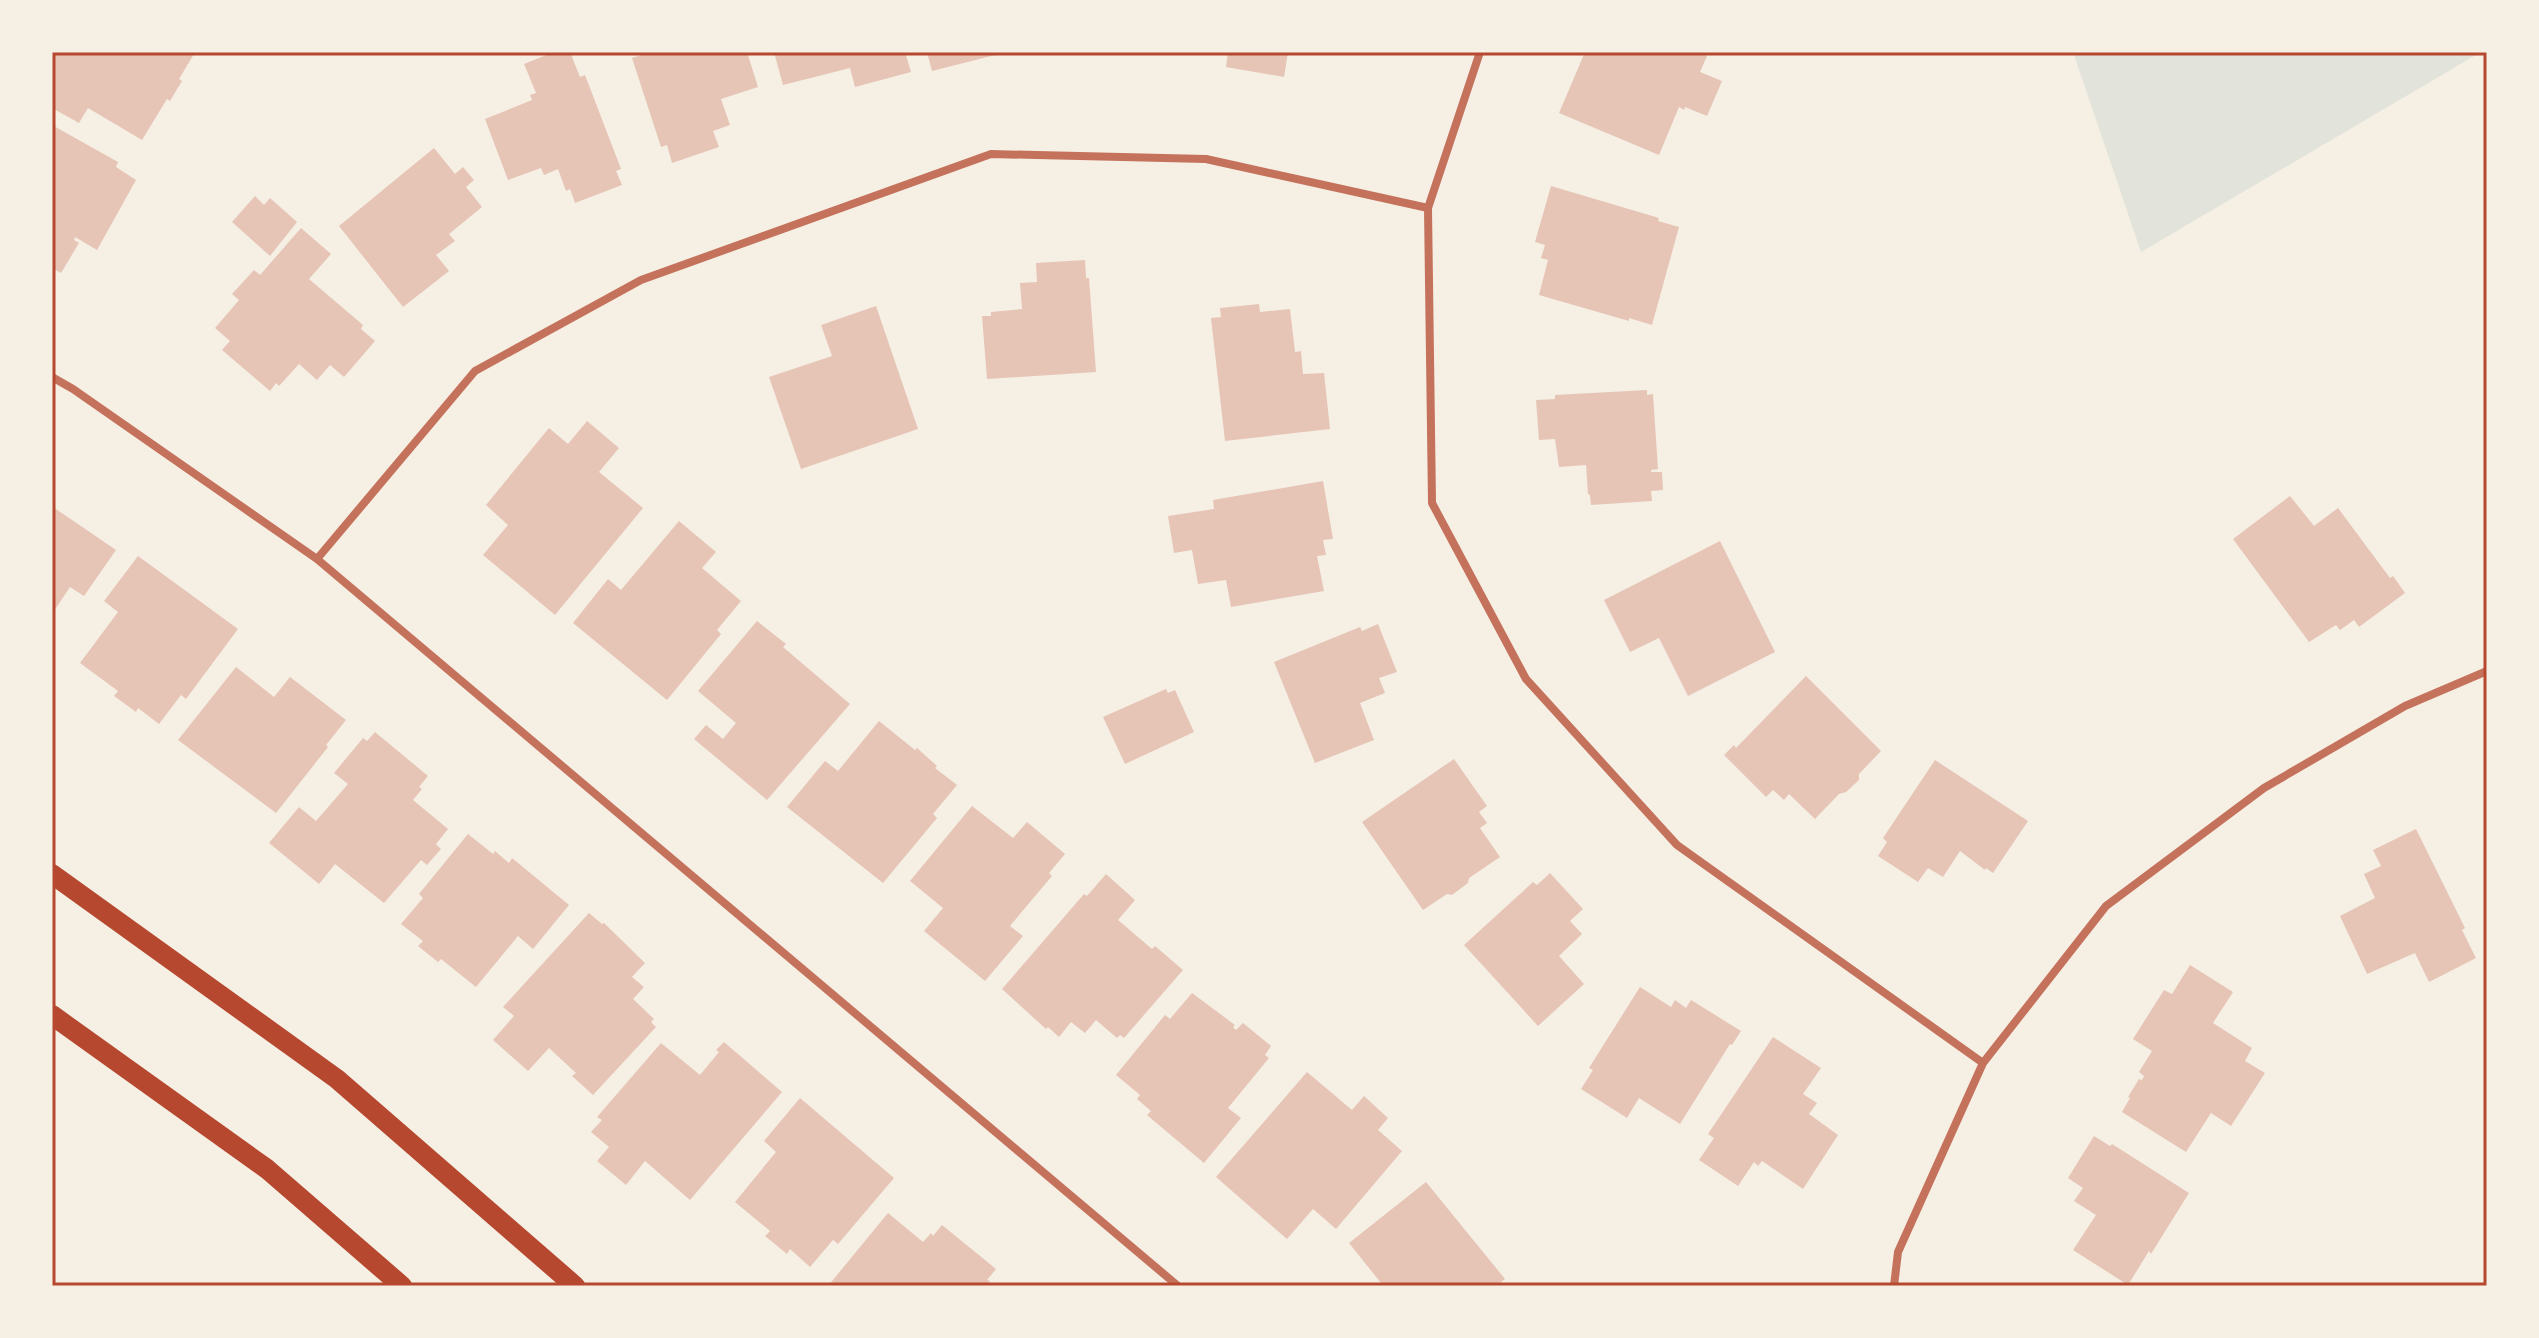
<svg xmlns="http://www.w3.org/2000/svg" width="2539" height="1338" font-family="Poppins,sans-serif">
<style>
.green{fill:#e2e4dc}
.building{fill:#e6c5b7}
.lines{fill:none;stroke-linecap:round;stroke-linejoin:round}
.minor{stroke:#c5725c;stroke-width:8}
.primary{stroke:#b5482f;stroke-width:20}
.neatline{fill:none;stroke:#b5482f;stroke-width:3}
</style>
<rect width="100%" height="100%" fill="#f6efe4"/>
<path class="green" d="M 2073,52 L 2481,52 L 2141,252 Z"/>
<path class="building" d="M 52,52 L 191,52 L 194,54 L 179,79 L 182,81 L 170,101 L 167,99 L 142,140 L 88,108 L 79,123 L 52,108 Z
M 554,52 L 570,52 L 580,77 L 585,75 L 621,169 L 616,171 L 622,185 L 575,203 L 570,189 L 566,191 L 558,169 L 544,175 L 541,168 L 508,180 L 485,119 L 532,100 L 530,95 L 536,93 L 524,64 Z
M 651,52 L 747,52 L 758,87 L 721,99 L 730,125 L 713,131 L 719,147 L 672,163 L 667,145 L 661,147 L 632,58 Z
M 774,52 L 905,52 L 911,72 L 855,87 L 850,68 L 783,85 Z
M 927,52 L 1003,52 L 1003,53 L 932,71 Z
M 1228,52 L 1288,52 L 1284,77 L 1226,67 Z
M 1585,52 L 1697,52 L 1707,56 L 1700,72 L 1722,81 L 1707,116 L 1685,107 L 1684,110 L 1679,107 L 1659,155 L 1559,113 Z
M 52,125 L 118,162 L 116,167 L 136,180 L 97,250 L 75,237 L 74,240 L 79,243 L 61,273 L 52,268 Z
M 434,148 L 455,174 L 463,167 L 474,180 L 466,187 L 482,207 L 449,234 L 455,241 L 436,255 L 449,271 L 403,307 L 339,226 Z
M 1551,186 L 1659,218 L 1658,221 L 1679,227 L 1652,325 L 1629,318 L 1629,321 L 1539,295 L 1548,260 L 1541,258 L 1545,245 L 1535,242 Z
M 255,196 L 264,205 L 270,198 L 297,222 L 270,256 L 232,222 Z
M 301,228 L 331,254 L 309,279 L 363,325 L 361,329 L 375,341 L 344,377 L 330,365 L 317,380 L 299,364 L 279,386 L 276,383 L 270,391 L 222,350 L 230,341 L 215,328 L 239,300 L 232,294 L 254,270 L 260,275 Z
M 1085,260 L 1086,278 L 1089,278 L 1096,372 L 987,379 L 982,316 L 991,316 L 991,312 L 1022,309 L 1020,283 L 1037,282 L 1036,263 Z
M 1259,304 L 1260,312 L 1290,309 L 1295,352 L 1301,351 L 1303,374 L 1324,373 L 1330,429 L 1225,441 L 1211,318 L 1221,317 L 1220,308 Z
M 876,306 L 918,429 L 801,469 L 769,377 L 832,356 L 821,325 Z
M 1647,390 L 1647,395 L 1653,394 L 1658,469 L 1651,470 L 1651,472 L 1662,472 L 1663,490 L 1651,491 L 1652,501 L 1591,505 L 1590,495 L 1588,494 L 1586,465 L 1559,467 L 1555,439 L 1539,440 L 1536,400 L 1555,399 L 1555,395 Z
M 587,421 L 619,448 L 599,472 L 643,508 L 555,615 L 483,555 L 508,525 L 486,505 L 549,428 L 568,444 Z
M 1323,481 L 1333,539 L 1323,540 L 1326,555 L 1317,556 L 1324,591 L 1231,607 L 1226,580 L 1198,584 L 1192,550 L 1174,553 L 1168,516 L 1214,509 L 1213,500 Z
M 2290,496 L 2314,526 L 2338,508 L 2390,578 L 2393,576 L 2405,593 L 2359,627 L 2354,620 L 2340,630 L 2336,625 L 2309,642 L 2233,539 Z
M 53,507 L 116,550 L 84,596 L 70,587 L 52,614 Z
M 679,521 L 716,552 L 702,568 L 741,601 L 717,630 L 721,634 L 667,700 L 573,623 L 608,579 L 621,590 Z
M 1720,541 L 1775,652 L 1688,696 L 1659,638 L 1630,652 L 1604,600 Z
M 138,556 L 238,629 L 186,699 L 181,695 L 159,724 L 138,708 L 136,712 L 114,696 L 118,691 L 80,663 L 118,612 L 104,601 Z
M 757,621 L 786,644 L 783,647 L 850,704 L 767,800 L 694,739 L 706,725 L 723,739 L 736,723 L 698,691 Z
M 1378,624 L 1397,672 L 1379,678 L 1385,693 L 1360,703 L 1374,740 L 1315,763 L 1274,662 L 1360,627 L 1362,631 Z
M 236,667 L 274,697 L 290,677 L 346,720 L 326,745 L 328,747 L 276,813 L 178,740 Z
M 1806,676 L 1881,751 L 1859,774 L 1859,780 L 1846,792 L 1839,794 L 1815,819 L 1789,794 L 1784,800 L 1773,790 L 1766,797 L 1724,755 L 1734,745 L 1736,748 Z
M 1166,689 L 1168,693 L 1175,690 L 1194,732 L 1125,764 L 1103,717 Z
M 879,721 L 915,750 L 917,748 L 937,766 L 935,768 L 957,785 L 933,814 L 937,818 L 883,883 L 787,807 L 825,761 L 838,771 Z
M 375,732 L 428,776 L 419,787 L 422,789 L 413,800 L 448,829 L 436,844 L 441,849 L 427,865 L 421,860 L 384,903 L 335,864 L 319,884 L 269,843 L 299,807 L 316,821 L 348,784 L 334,773 L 363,738 L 367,741 Z
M 1454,759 L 1487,806 L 1479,812 L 1487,823 L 1480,828 L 1500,857 L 1469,878 L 1468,883 L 1452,895 L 1447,894 L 1423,910 L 1362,822 Z
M 1935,760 L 2028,821 L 1993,873 L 1986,868 L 1985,870 L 1960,851 L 1943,877 L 1928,868 L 1918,882 L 1878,856 L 1887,842 L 1883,838 Z
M 972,806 L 1013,838 L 1027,822 L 1065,854 L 1049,873 L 1052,876 L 1010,926 L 1023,936 L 985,981 L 924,931 L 943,908 L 910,881 Z
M 2416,829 L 2465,928 L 2462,930 L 2476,958 L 2429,982 L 2415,953 L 2367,974 L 2340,916 L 2375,898 L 2364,874 L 2381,866 L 2373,850 Z
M 468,834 L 493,854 L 495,851 L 509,863 L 512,858 L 569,905 L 533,949 L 518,936 L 476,987 L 441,959 L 438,962 L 418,946 L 423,941 L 401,924 L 423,898 L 419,894 Z
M 1550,873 L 1583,909 L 1570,921 L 1582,934 L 1559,956 L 1584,984 L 1538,1026 L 1464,945 L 1533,882 L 1537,885 Z
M 1106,874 L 1135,900 L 1118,920 L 1152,949 L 1155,946 L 1183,970 L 1124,1038 L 1120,1035 L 1117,1038 L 1096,1020 L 1085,1033 L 1071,1022 L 1059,1037 L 1048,1027 L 1046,1029 L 1002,989 L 1084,894 L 1087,896 Z
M 589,913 L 602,924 L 604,923 L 645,963 L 632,977 L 644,987 L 633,999 L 654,1019 L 651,1022 L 656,1027 L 593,1095 L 572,1076 L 576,1073 L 549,1048 L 528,1071 L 493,1040 L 514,1016 L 503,1007 Z
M 2190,965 L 2233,992 L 2213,1023 L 2252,1048 L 2245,1061 L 2265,1073 L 2231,1126 L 2211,1113 L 2186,1152 L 2122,1112 L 2130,1098 L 2128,1097 L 2139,1079 L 2142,1080 L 2144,1076 L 2139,1072 L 2152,1051 L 2133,1039 L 2164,990 L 2172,994 Z
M 1640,987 L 1671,1007 L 1675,1000 L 1686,1008 L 1691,1000 L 1741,1031 L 1732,1045 L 1730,1044 L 1680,1124 L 1639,1098 L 1627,1118 L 1581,1089 L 1593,1070 L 1589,1068 Z
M 1192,993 L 1235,1025 L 1233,1027 L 1236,1030 L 1243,1023 L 1271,1046 L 1265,1055 L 1269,1058 L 1228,1108 L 1241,1118 L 1204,1163 L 1147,1115 L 1151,1111 L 1137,1099 L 1140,1095 L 1116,1075 L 1165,1015 L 1170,1019 Z
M 1773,1037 L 1821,1068 L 1803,1094 L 1817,1103 L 1809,1114 L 1838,1135 L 1803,1189 L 1762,1161 L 1758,1166 L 1754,1162 L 1738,1186 L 1699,1160 L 1714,1138 L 1708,1134 Z
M 724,1042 L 782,1092 L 690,1200 L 645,1161 L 626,1185 L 597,1161 L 609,1147 L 591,1132 L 602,1120 L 597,1117 L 661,1043 L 700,1075 L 719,1052 L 716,1050 Z
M 1307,1072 L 1352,1110 L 1364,1096 L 1388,1118 L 1378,1130 L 1402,1151 L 1336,1229 L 1313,1209 L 1287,1239 L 1216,1177 Z
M 800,1098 L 894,1178 L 838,1244 L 833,1240 L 810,1267 L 790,1249 L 787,1254 L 765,1236 L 770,1231 L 735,1202 L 776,1152 L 764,1141 Z
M 2094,1136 L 2110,1146 L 2112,1144 L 2189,1193 L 2151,1254 L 2149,1251 L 2128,1285 L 2073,1250 L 2096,1215 L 2074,1201 L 2083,1188 L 2068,1178 Z
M 1426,1182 L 1505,1279 L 1496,1286 L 1377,1286 L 1381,1283 L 1349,1243 Z
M 888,1213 L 923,1242 L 931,1233 L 933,1236 L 942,1225 L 996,1269 L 987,1280 L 990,1281 L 986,1286 L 828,1286 Z"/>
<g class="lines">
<path class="minor" d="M 1480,52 L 1428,208 L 1432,503 L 1526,679 L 1677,845 L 1983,1063
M 52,377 L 73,389 L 317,559 L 1178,1286
M 317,559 L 475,371 L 641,280 L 991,154 L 1206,159 L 1428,208
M 1894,1286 L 1898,1252 L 1983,1063 L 2106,906 L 2264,788 L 2405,706 L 2487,671"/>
<path class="primary" d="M 52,874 L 337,1079 L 575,1286
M 52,1015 L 267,1169 L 402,1286"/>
</g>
<rect width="2539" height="1338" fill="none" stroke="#f6efe4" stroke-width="108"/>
<rect x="54" y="54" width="2431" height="1230" class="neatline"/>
</svg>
